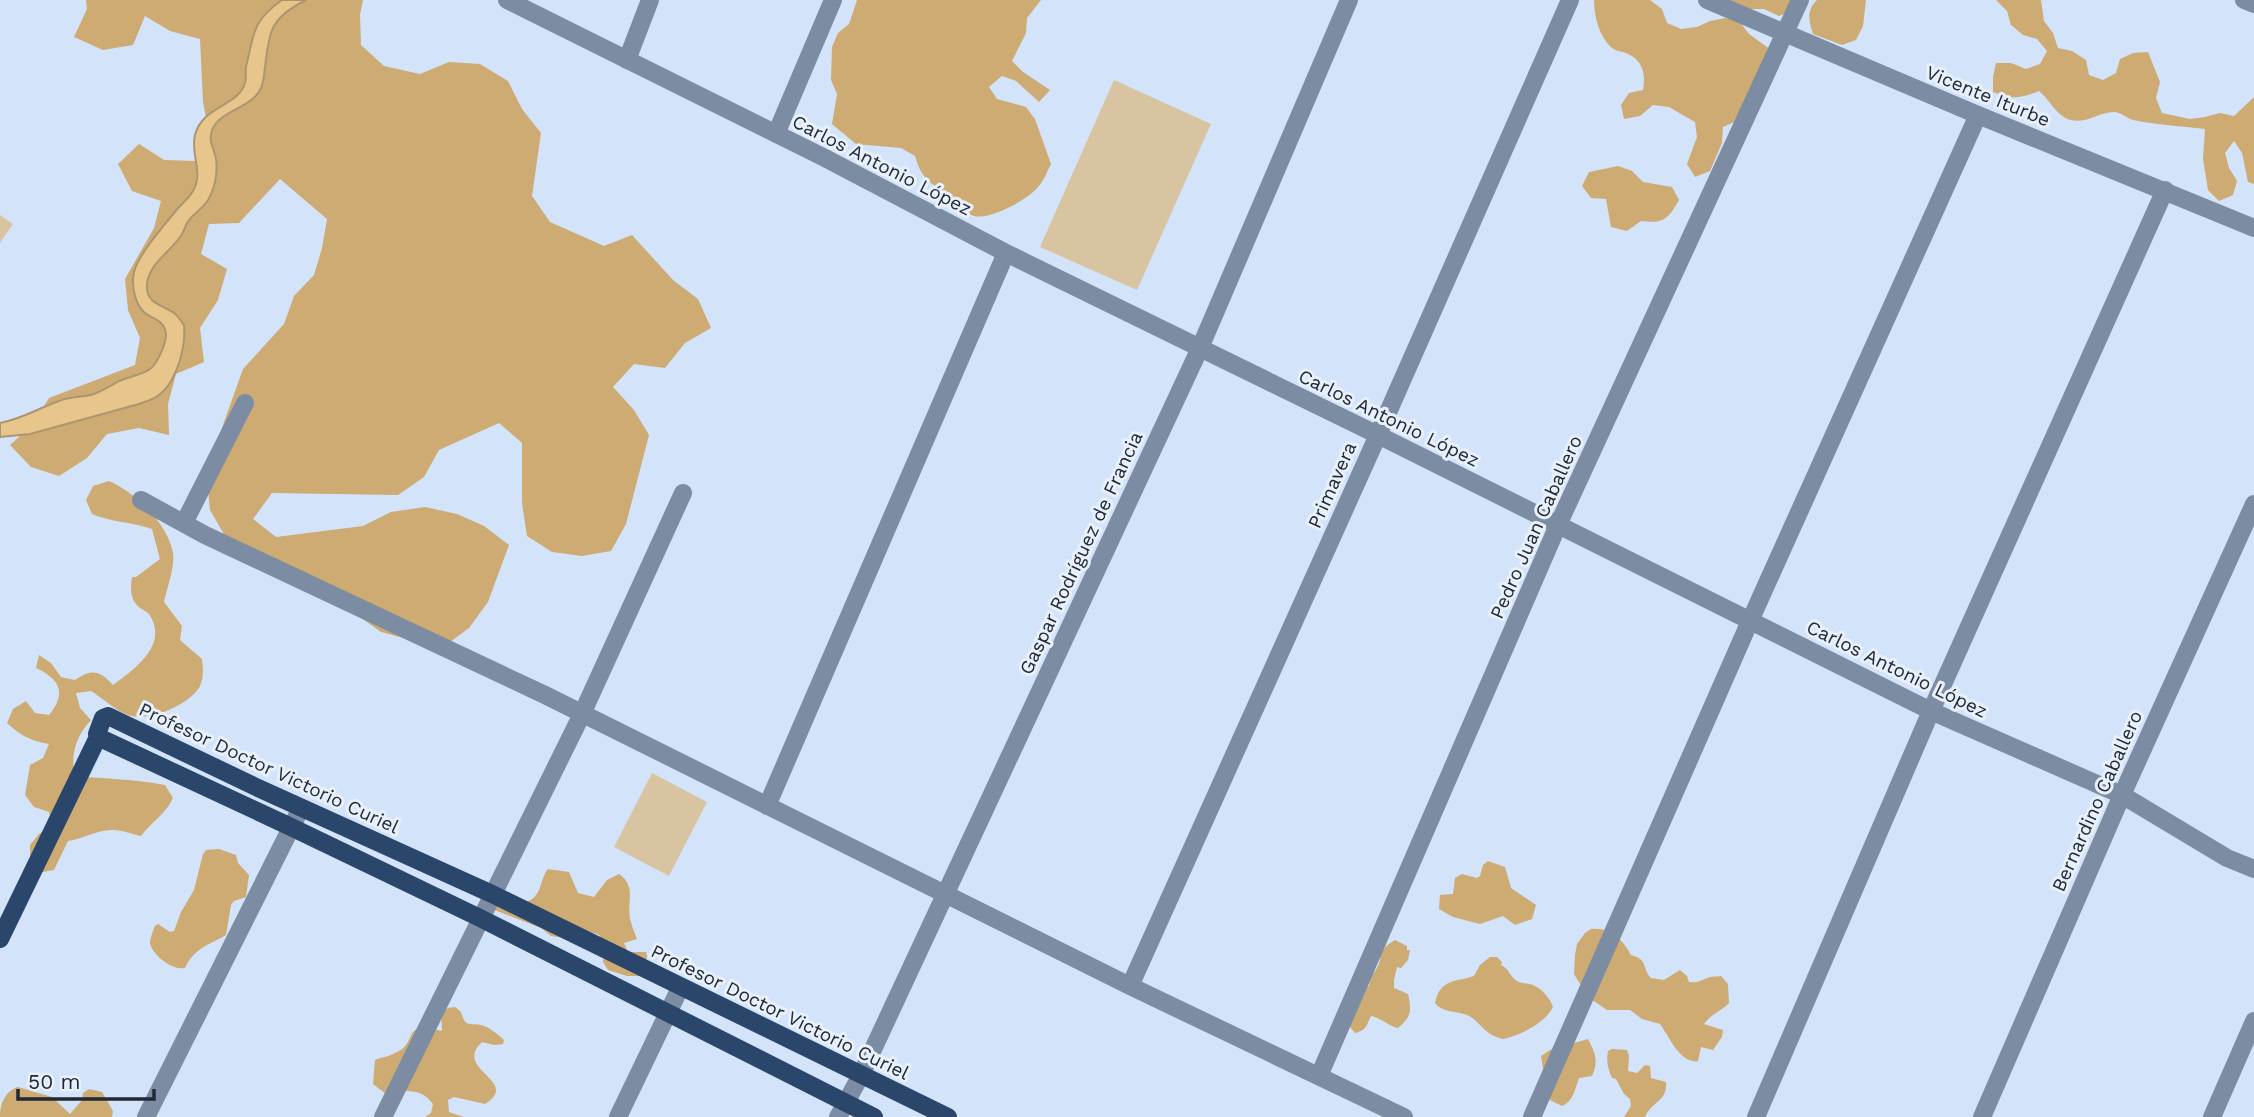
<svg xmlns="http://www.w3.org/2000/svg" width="2254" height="1117" font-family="'Work Sans',sans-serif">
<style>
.green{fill:#d9c4a1}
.forest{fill:#cdab73}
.water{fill:#e7c58b;stroke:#ac9671;stroke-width:2}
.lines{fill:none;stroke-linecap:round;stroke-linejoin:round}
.minor{stroke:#7c8ca2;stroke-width:18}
.major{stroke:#2b466b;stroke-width:18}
.labels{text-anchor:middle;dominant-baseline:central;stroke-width:6;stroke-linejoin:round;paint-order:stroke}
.street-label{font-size:19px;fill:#212934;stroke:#e7f0fb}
</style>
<rect width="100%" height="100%" fill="#d2e3fa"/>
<path class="green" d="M 1114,80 L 1211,124 L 1137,290 L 1040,247 Z
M 0,215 L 13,224 L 0,243 Z
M 652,773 L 707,802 L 669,876 L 614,847 Z"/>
<path class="forest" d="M 86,0 L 363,0 L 360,15 L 361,45 L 384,66 L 420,74 L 449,62 L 480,64 L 508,81 L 522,109 L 541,133 L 532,196 L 550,222 L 604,246 L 632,235 L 673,280 L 698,299 L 711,328 L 685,343 L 665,368 L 634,364 L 613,387 L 634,410 L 649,435 L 626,524 L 611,551 L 582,556 L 552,552 L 527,536 L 522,503 L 522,443 L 499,423 L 439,450 L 424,477 L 398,495 L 272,493 L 253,519 L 276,537 L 363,526 L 391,512 L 425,507 L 457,514 L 484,526 L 509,545 L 488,602 L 469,628 L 442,648 L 381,632 L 305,578 L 225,536 L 210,510 L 207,479 L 214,450 L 243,369 L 284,324 L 294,296 L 314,275 L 322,248 L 327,219 L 280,179 L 239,223 L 209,224 L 201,254 L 227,269 L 218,300 L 200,328 L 204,362 L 176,374 L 168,404 L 169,435 L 139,428 L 107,434 L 87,458 L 59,476 L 31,467 L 10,445 L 33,424 L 49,398 L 135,365 L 140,338 L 128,310 L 125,279 L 154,228 L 161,201 L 132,191 L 118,164 L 139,144 L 164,160 L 195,161 L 209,133 L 203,102 L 200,39 L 170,31 L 145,16 L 133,45 L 103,50 L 74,37 L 87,9 Z
M 857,0 L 1041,0 L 1027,18 L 1026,33 L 1012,61 L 1023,72 L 1050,90 L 1039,102 L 1016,81 L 1002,76 L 989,87 L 997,99 L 1026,107 L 1035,119 L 1051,164 C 1046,174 1042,185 1033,192 C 1022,202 989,220 974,216 C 962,213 959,202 949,196 C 930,182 922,180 915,156 L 901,148 L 856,144 L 832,124 L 837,94 L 831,80 L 832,47 L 838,33 L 849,24 Z
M 1594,0 L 1650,0 L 1662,9 L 1667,23 L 1681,29 L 1697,27 L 1710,21 L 1725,18 L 1739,21 L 1749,34 L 1774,52 L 1739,120 L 1723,127 L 1722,143 L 1710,171 L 1695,177 L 1687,164 L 1697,137 L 1695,122 L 1669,107 L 1653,105 L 1640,116 L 1624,119 L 1621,105 L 1629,93 L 1643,90 C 1646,74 1643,60 1626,53 C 1620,51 1615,51 1611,47 C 1599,36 1594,16 1594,0 Z
M 1717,0 L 1799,0 L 1793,10 L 1779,16 L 1764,9 L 1733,9 Z
M 1817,0 L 1866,0 L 1863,26 L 1856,40 L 1842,45 L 1813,34 C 1809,22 1806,10 1817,0 Z
M 1996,0 L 2041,0 L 2044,21 L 2053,33 L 2058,48 L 2072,51 L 2086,60 L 2089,75 L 2103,80 L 2116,73 L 2120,59 L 2133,53 L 2148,52 L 2160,82 L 2156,98 L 2162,113 L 2190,119 L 2205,117 L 2220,113 L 2234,116 L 2254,97 L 2254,184 L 2248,182 L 2242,153 L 2234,141 L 2225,153 L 2229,168 L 2237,181 L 2233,195 L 2219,201 L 2208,190 L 2203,159 L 2205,129 C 2181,126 2157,125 2133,120 C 2126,118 2121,112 2114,112 C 2098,112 2087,124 2071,120 C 2056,116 2051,101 2039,91 C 2022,98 2011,100 1993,92 L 1993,77 L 1996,63 L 2011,63 L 2026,69 L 2040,64 L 2047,51 L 2037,39 L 2023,35 L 2011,25 L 2007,11 Z
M 1618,166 L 1632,171 L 1643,182 L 1672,187 L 1679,200 C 1668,219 1664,224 1641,221 L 1627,231 L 1611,227 L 1606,199 L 1591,198 L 1582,186 L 1589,172 Z
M 109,481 C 135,492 168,524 173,553 C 175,567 167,588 164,602 L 182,626 L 180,640 L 202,659 C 203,668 204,677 200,686 C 190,705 149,722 128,715 C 115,710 102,698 91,691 L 76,693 L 80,708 L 91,720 C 76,736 70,755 75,776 C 105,779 135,779 165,785 L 173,798 C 166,814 152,821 141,836 C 132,834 122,830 113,830 C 99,829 83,839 68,841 L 54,870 L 37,873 L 30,860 L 30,845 L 39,834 L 52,826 L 49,812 L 34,807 L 25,795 L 30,765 L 43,758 L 49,744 C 31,741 20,735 7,723 L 13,709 L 26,701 L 35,713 L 49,715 C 67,693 60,679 36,668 L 39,655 L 51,663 L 61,677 L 75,680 C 92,669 99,670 113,685 C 133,670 170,645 149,614 C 147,612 142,609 140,608 C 130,600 130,589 132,577 L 136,577 L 160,559 L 152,529 C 132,522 111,522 92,514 L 86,500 L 93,486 Z
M 219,849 L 236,855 L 238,863 L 249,875 L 246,897 L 234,901 L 231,905 L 226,935 C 209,945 194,948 185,968 C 173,971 152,955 150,943 C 150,938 153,931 155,926 L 158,924 L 170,932 L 174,931 L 181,912 L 194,890 L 203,854 L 206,850 Z
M 1488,861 L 1505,867 L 1511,888 L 1536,905 L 1532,919 L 1515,925 L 1503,916 L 1480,924 L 1453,917 L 1439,909 L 1440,895 L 1453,894 L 1455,878 L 1462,874 L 1477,878 L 1480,876 L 1483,865 Z
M 548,869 L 569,872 L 578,893 L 594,897 L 607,880 L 619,874 C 638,887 625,904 631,922 C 632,928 635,933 637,939 L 624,943 L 628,952 L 646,952 L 647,956 L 644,976 L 627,976 L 608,970 L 603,962 L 606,945 L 599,935 L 585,930 L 566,938 L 551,936 L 541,928 L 492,909 L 492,898 C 510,901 530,910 539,890 C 542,883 543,875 548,869 Z
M 1591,929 C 1611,927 1622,939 1631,955 C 1649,960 1641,967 1651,978 L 1664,980 L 1680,970 L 1687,976 L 1689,982 C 1698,983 1700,981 1707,978 C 1711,976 1717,977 1721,976 L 1728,984 L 1729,1003 C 1721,1011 1711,1014 1704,1024 L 1723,1030 L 1722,1037 L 1713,1050 L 1701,1047 L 1698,1061 C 1680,1064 1669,1036 1660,1024 L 1642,1019 L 1630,1010 L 1607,1010 L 1588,997 L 1574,974 L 1575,955 L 1577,944 L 1585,933 Z
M 1395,940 L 1407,946 L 1407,950 L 1410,950 L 1408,960 L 1401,968 L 1397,967 L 1394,980 L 1394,988 L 1408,994 C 1412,1011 1411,1017 1398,1028 C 1388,1026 1382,1018 1371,1016 C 1366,1026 1367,1030 1355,1033 L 1350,1027 L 1365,988 L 1369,986 C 1371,976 1371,977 1376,970 C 1385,955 1374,953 1395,940 Z
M 1490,957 L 1497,957 L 1502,962 L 1501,965 C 1509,968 1510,977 1517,981 C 1522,984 1529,983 1533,985 C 1542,989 1550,998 1553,1007 C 1545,1023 1521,1035 1503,1039 C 1486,1035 1483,1026 1471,1017 C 1460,1010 1443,1014 1435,1003 C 1440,979 1455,982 1474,976 L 1480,965 Z
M 455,1007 L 461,1012 C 466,1030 470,1021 484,1026 C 490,1028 499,1035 504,1040 L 503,1044 L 494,1045 L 482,1042 C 452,1070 522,1081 485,1104 L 454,1097 L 448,1100 L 449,1112 L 464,1117 L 425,1117 L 431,1113 L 433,1104 C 421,1087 404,1090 386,1094 L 373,1084 L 375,1060 C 382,1057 391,1056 397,1052 C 419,1042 400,1020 442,1031 L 441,1013 L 448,1008 Z
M 1588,1039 C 1595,1053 1599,1060 1592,1076 L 1579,1078 C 1575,1089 1573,1102 1562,1106 L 1550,1100 L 1544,1089 L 1545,1083 L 1541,1056 L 1550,1050 Z
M 1612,1049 L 1627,1050 L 1629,1056 L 1628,1071 L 1637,1073 L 1645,1065 L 1650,1066 L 1651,1078 L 1666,1082 C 1668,1101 1651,1102 1645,1117 L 1624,1117 L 1631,1106 L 1630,1099 L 1624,1094 L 1616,1079 L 1612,1078 C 1608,1069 1606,1061 1608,1051 Z
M 18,1087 L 52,1097 L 70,1114 L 82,1100 L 83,1093 L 89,1089 L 102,1092 L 113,1111 L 112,1117 L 0,1117 C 0,1104 5,1091 18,1087 Z"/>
<path class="water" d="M 282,0 L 306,0 C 270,18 270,30 265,67 C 264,73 264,82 261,88 C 252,108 223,109 213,128 C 207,141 214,147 216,159 C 218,172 215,188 208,200 C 203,208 196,212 190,219 C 185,224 184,232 180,237 C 169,253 149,264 147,284 C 145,303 162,305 174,313 C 178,316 181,321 184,325 C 186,348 176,385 156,397 C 151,400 144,402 139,404 L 30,434 L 0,437 L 0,423 C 22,419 39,408 59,401 C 69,397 81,397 91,395 C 101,392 110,386 119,381 C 143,371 152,377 163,348 C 165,342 168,334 164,327 C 161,320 154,319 148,315 C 135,308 131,286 134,272 C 139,253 166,223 179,207 C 184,202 189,198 193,191 C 204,172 190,154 195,135 C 203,105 238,107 245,83 C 247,78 245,72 246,67 C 254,34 252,21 282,0 Z"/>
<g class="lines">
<path class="minor" d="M 507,0 L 825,158 L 1006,253 L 1378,435 L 1931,711 L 2122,795 L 2227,858 L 2254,869
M 1707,0 L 1978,115 L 2254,228
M 2244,0 L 2254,4
M 627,60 L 650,0
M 776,134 L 833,0
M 141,500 L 205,535 L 545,695 L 1130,986 L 1404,1117
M 184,523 L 245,403
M 767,806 L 1006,253
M 1130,986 L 1378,435 L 1570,0
M 1319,1076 L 1558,525 L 1800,0
M 146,1117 L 301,808
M 383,1117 L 582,714 L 683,493
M 618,1117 L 680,988
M 838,1117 L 861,1075 L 1200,348 L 1349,0
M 1532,1117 L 1750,621 L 1978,115
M 1756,1117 L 1931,711 L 2165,190
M 1982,1117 L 2122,795 L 2254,504
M 2212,1117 L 2254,1021"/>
<path class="major" d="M 98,737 L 291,827 L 480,918 L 874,1117
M 0,939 L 98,737 L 97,734 L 103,718 L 108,716 L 258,788 L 492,894 L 948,1117"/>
</g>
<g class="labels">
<g class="street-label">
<text transform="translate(1988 96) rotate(22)">Vicente Iturbe</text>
<text transform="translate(882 165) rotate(27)">Carlos Antonio López</text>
<text transform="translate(1389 418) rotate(26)">Carlos Antonio López</text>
<text transform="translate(1332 485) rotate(-66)">Primavera</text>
<text transform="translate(1536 527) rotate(-66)">Pedro Juan Caballero</text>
<text transform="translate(1081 553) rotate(-65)">Gaspar Rodríguez de Francia</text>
<text transform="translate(1897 669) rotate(26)">Carlos Antonio López</text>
<text transform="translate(269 768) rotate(25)">Profesor Doctor Victorio Curiel</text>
<text transform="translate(2097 801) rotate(-66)">Bernardino Caballero</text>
<text transform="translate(780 1012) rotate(26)">Profesor Doctor Victorio Curiel</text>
</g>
</g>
<path d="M18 1089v10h136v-10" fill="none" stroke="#212934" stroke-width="3.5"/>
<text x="28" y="1089" font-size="21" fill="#212934" stroke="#e7f0fb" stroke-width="5" paint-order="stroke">50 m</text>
</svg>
